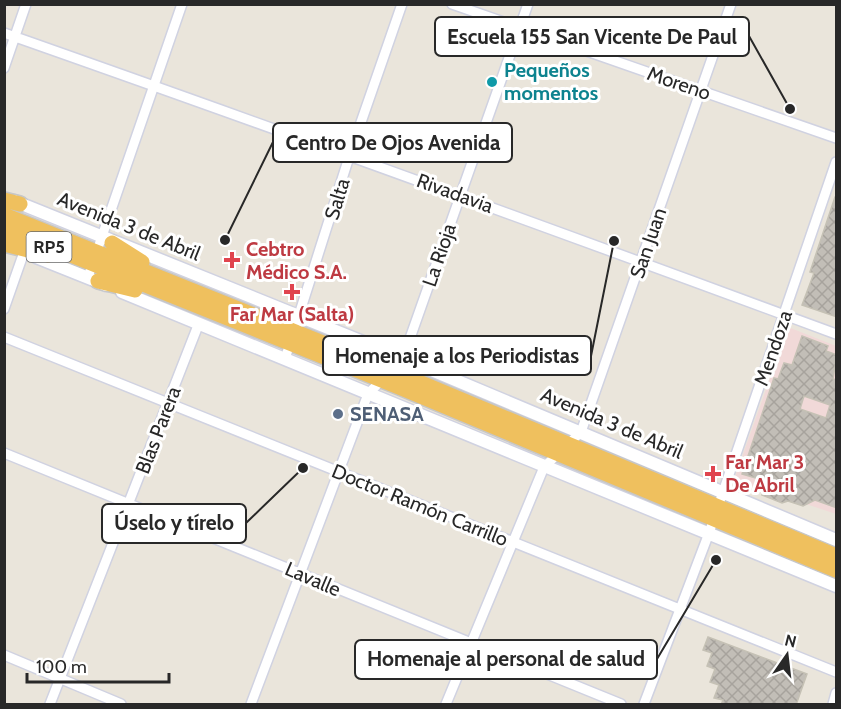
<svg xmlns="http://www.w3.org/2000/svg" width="841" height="709" font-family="Cabin,sans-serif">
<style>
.medical{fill:#f1d9d8}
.building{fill:url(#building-cross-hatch);stroke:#c5c1b5;stroke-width:1.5;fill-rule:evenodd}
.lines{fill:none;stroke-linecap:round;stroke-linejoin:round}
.minor-casing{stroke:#d0d2e1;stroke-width:12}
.secondary-casing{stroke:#d0d2e1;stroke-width:15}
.trunk-casing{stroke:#c7c7c7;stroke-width:18}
.minor{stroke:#fff;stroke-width:9}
.secondary{stroke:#fff;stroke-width:12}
.trunk{stroke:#efc05e;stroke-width:15}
.culture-dot{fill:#0f9aa8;stroke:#fff;stroke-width:2}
.health-dot{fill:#e0444e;stroke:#fff;stroke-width:2}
.service-dot{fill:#5c6f8a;stroke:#fff;stroke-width:2}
.labels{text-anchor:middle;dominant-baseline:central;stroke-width:6;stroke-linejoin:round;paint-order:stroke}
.shield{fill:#fff;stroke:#686868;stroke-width:1.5}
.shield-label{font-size:18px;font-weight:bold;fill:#282828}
.culture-label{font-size:20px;font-weight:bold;fill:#0d838f;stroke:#fff;text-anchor:start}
.street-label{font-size:20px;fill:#282828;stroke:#fff}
.health-label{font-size:20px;font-weight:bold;fill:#be3a42;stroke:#fff;text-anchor:start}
.service-label{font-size:20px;font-weight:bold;fill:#4e5e75;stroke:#fff;text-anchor:start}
.leader{fill:none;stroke:#282828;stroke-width:2}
.callout-dot{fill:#282828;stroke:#fff;stroke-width:2}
.callout{fill:#fff;stroke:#282828;stroke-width:2}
.callout-label{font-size:21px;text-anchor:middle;font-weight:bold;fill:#282828}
</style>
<defs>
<pattern id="building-cross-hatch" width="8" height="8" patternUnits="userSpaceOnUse" patternTransform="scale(1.5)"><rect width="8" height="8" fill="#c2beb7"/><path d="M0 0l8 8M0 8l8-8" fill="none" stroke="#a7a39d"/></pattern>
</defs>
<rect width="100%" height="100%" fill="#eae5db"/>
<path class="medical" d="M 788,327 L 836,346 L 836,514 L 734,480 Z"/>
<path class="building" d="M 835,197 L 837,197 L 837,317 L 802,305 L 814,273 L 810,272 Z
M 802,336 L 828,346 L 826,351 L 837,355 L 833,379 L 837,380 L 837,508 L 815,500 L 803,506 L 788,501 L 782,503 L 762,495 L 766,481 L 742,474 L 774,378 L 778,379 L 784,363 L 792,365 ZM 804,396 L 830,405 L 826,418 L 800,409 Z
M 708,637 L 807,674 L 796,705 L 721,705 L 723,700 L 714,698 L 719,685 L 710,682 L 715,669 L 707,666 L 712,653 L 703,650 Z"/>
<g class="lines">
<defs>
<path id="minor" d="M 452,4 L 836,138
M 4,33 C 283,131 560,232 836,334
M 4,68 L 26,4
M 88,277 L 182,4
M 4,309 L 24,252
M 4,337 L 836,672
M 285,359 L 350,154 L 402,4
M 4,453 L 621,704
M 4,655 L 121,704
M 50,704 L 199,323
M 251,704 L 368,394 L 403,358 L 528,4
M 446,704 L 544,467 L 581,432 L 731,4
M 644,704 L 709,533 L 836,162
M 833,704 L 836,693"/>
<path id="secondary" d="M 14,201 L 410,361 L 836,540
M 36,257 L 106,285
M 122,292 L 836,586"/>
<path id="trunk" d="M 4,200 L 20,204
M 4,215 L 390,370 L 836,556
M 4,228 L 399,387 L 836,570
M 112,243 L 142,262
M 4,244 L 48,255
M 98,281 L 135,290"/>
</defs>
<use href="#minor" class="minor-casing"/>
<use href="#secondary" class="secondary-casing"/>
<use href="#trunk" class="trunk-casing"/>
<use href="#minor" class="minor"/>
<use href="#secondary" class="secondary"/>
<use href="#trunk" class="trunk"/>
</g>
<circle class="culture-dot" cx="492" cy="82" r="6"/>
<g class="health-dot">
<path d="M229 251h6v6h6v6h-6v6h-6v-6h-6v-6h6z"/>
<path d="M289 283h6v6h6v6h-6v6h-6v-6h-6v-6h6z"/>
<path d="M710 465h6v6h6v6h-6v6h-6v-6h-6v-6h6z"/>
</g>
<circle class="service-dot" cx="338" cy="414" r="6"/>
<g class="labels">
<rect class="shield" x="26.5" y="232" width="45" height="30" rx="4.5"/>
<g class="shield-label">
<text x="49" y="247">RP5</text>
</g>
<g class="culture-label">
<text x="504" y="70">Pequeños<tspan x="504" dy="23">momentos</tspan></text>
</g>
<g class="street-label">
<text transform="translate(679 83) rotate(19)">Moreno</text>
<text transform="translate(455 193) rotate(20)">Rivadavia</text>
<text transform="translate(337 199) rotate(-73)">Salta</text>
<text transform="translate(129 226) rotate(22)">Avenida 3 de Abril</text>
<text transform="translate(648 243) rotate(-71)">San Juan</text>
<text transform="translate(439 255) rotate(-71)">La Rioja</text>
<text transform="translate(773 348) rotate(-71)">Mendoza</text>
<text transform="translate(612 423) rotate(23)">Avenida 3 de Abril</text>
<text transform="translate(158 430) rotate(-69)">Blas Parera</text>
<text transform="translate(420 505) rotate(22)">Doctor Ramón Carrillo</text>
<text transform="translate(313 579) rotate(23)">Lavalle</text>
</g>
<g class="health-label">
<text x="246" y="249">Cebtro<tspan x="246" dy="23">Médico S.A.</tspan></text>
<text x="292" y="314" text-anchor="middle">Far Mar (Salta)</text>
<text x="725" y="462">Far Mar 3<tspan x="725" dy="23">De Abril</tspan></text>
</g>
<g class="service-label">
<text x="350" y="414">SENASA</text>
</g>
</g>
<path class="leader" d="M790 109L749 36M225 240L273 142M614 241L591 356M303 468L246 523M716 560L657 659"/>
<g class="callout-dot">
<circle cx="790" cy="109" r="6"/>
<circle cx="225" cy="240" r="6"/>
<circle cx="614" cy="241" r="6"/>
<circle cx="303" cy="468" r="6"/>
<circle cx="716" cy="560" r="6"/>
</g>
<g class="callout">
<rect x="435" y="17" width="314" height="39" rx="6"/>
<rect x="273" y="123" width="239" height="39" rx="6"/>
<rect x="323" y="336" width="268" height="39" rx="6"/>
<rect x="102" y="504" width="144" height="39" rx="6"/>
<rect x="355" y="640" width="302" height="39" rx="6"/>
</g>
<g class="callout-label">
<text x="592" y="44">Escuela 155 San Vicente De Paul</text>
<text x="393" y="150">Centro De Ojos Avenida</text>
<text x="457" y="363">Homenaje a los Periodistas</text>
<text x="174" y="530">Úselo y tírelo</text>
<text x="506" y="666">Homenaje al personal de salud</text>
</g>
<rect width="841" height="709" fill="none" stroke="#282828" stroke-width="12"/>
<g transform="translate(787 655) rotate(14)" stroke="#ffffff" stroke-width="4.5" paint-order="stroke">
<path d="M0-4.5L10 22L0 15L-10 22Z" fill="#282828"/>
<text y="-9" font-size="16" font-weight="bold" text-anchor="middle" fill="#282828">N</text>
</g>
<path d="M27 673v9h142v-9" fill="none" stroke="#282828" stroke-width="3"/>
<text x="36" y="673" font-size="18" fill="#282828" stroke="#ffffff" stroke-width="4.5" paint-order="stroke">100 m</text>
</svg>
